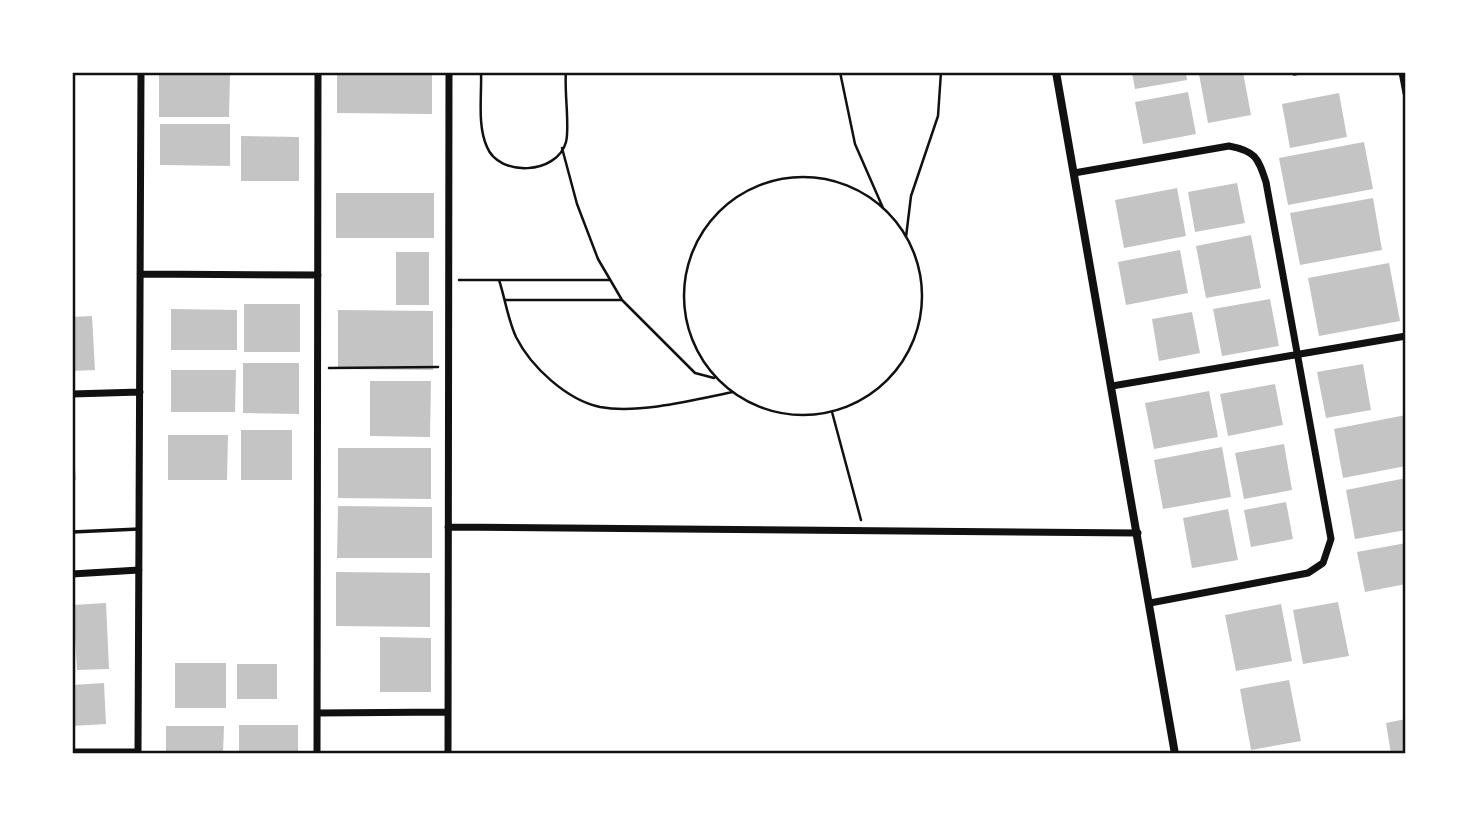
<svg xmlns="http://www.w3.org/2000/svg" width="1478" height="826" font-family="'Roboto Condensed',sans-serif">
<style>
.building{fill:#c4c4c4}
.lines{fill:none;stroke-linecap:round;stroke-linejoin:round}
.path{stroke:#111;stroke-width:2.5}
.service{stroke:#111;stroke-width:3.5}
.minor{stroke:#111;stroke-width:7}
.tertiary{stroke:#111;stroke-width:8}
.neatline{fill:none;stroke:#111;stroke-width:2.5}
</style>
<rect width="100%" height="100%" fill="#fff"/>
<path class="building" d="M 337,72 L 432,72 L 432,114 L 337,113 Z
M 1132,72 L 1186,72 L 1187,80 L 1135,89 Z
M 1209,72 L 1243,72 L 1251,115 L 1208,123 L 1199,74 Z
M 159,74 L 230,75 L 229,117 L 159,117 Z
M 1188,92 L 1196,134 L 1143,144 L 1135,102 Z
M 1339,93 L 1347,137 L 1290,148 L 1282,104 Z
M 160,124 L 230,124 L 230,166 L 160,165 Z
M 241,136 L 299,137 L 299,181 L 241,181 Z
M 1364,142 L 1373,189 L 1288,205 L 1279,158 Z
M 1237,183 L 1245,223 L 1195,232 L 1188,192 Z
M 1177,188 L 1186,236 L 1124,248 L 1115,200 Z
M 336,193 L 434,193 L 434,238 L 336,238 Z
M 1373,198 L 1382,250 L 1300,265 L 1290,213 Z
M 1251,235 L 1261,288 L 1206,298 L 1196,246 Z
M 1180,250 L 1188,293 L 1126,305 L 1118,262 Z
M 396,252 L 429,252 L 429,305 L 396,305 Z
M 1389,263 L 1400,321 L 1319,336 L 1308,278 Z
M 1270,299 L 1279,346 L 1222,356 L 1213,309 Z
M 244,304 L 300,304 L 300,352 L 244,352 Z
M 171,309 L 237,310 L 237,350 L 171,350 Z
M 338,310 L 433,311 L 433,370 L 338,369 Z
M 1192,312 L 1200,353 L 1159,361 L 1152,319 Z
M 92,316 L 95,370 L 72,371 L 72,317 Z
M 243,363 L 299,363 L 299,414 L 243,413 Z
M 1363,364 L 1371,410 L 1326,418 L 1317,372 Z
M 171,370 L 236,370 L 235,412 L 171,412 Z
M 370,381 L 431,381 L 430,437 L 370,436 Z
M 1275,384 L 1283,425 L 1228,436 L 1220,394 Z
M 1209,391 L 1218,437 L 1154,449 L 1145,403 Z
M 1406,415 L 1406,466 L 1343,478 L 1334,429 Z
M 241,430 L 292,430 L 292,480 L 241,480 Z
M 72,432 L 76,480 L 72,480 Z
M 168,435 L 228,435 L 227,480 L 168,480 Z
M 1284,444 L 1292,490 L 1244,499 L 1235,453 Z
M 1222,447 L 1231,497 L 1163,509 L 1154,460 Z
M 338,448 L 431,448 L 431,499 L 338,498 Z
M 1406,478 L 1406,530 L 1355,539 L 1346,490 Z
M 1286,502 L 1293,539 L 1251,547 L 1244,510 Z
M 338,506 L 432,507 L 432,558 L 337,558 Z
M 1228,509 L 1238,560 L 1192,568 L 1183,518 Z
M 1406,543 L 1406,584 L 1365,592 L 1357,552 Z
M 336,572 L 430,573 L 430,627 L 336,626 Z
M 1338,602 L 1349,656 L 1303,664 L 1293,610 Z
M 106,603 L 109,669 L 77,670 L 73,605 Z
M 1281,604 L 1292,661 L 1236,671 L 1225,615 Z
M 380,637 L 431,638 L 431,692 L 380,692 Z
M 175,663 L 226,663 L 226,708 L 175,708 Z
M 237,664 L 277,664 L 277,699 L 237,699 Z
M 1289,680 L 1301,741 L 1251,750 L 1240,689 Z
M 104,683 L 106,724 L 72,726 L 72,685 Z
M 1406,719 L 1406,754 L 1391,754 L 1386,723 Z
M 239,725 L 298,725 L 298,754 L 239,754 Z
M 166,726 L 224,726 L 223,754 L 166,754 Z"/>
<g class="lines">
<path class="path" d="M 481,72 C 482,95 477,125 487,147 C 499,177 557,175 566,142 C 570,127 564,91 566,72
M 840,72 L 855,144 L 883,208
M 562,148 L 577,204 L 598,259 L 622,300 L 695,373 L 714,378
M684 296a119 119 0 1 1 238 0a119 119 0 1 1-238 0Z
M 906,237 L 911,196 L 938,116 L 941,72
M 459,280 L 610,280
M 499,280 C 505,298 508,320 516,337 C 531,367 567,400 600,407 C 639,414 694,400 733,392
M 505,300 L 621,300
M 329,368 L 438,367
M 832,412 L 861,520"/>
<path class="service" d="M 1294,74 L 1304,72
M 72,532 L 139,529"/>
<path class="minor" d="M 1402,72 L 1406,93
M 1074,173 L 1229,146 C 1255,151 1258,157 1266,182 L 1331,539 L 1323,563 L 1308,573 L 1150,603
M 140,274 L 318,275
M 1112,386 L 1406,336
M 72,394 L 140,392
M 448,527 L 1138,533
M 72,574 L 139,570
M 317,713 L 448,712
M 72,752 L 138,752
M 138,754 L 141,72
M 317,754 L 318,72
M 448,754 L 449,72"/>
<path class="tertiary" d="M 1056,72 L 1175,754"/>
</g>
<rect width="1478" height="826" fill="none" stroke="#ffffff" stroke-width="147"/>
<rect x="74" y="74" width="1330" height="678" class="neatline"/>
</svg>
